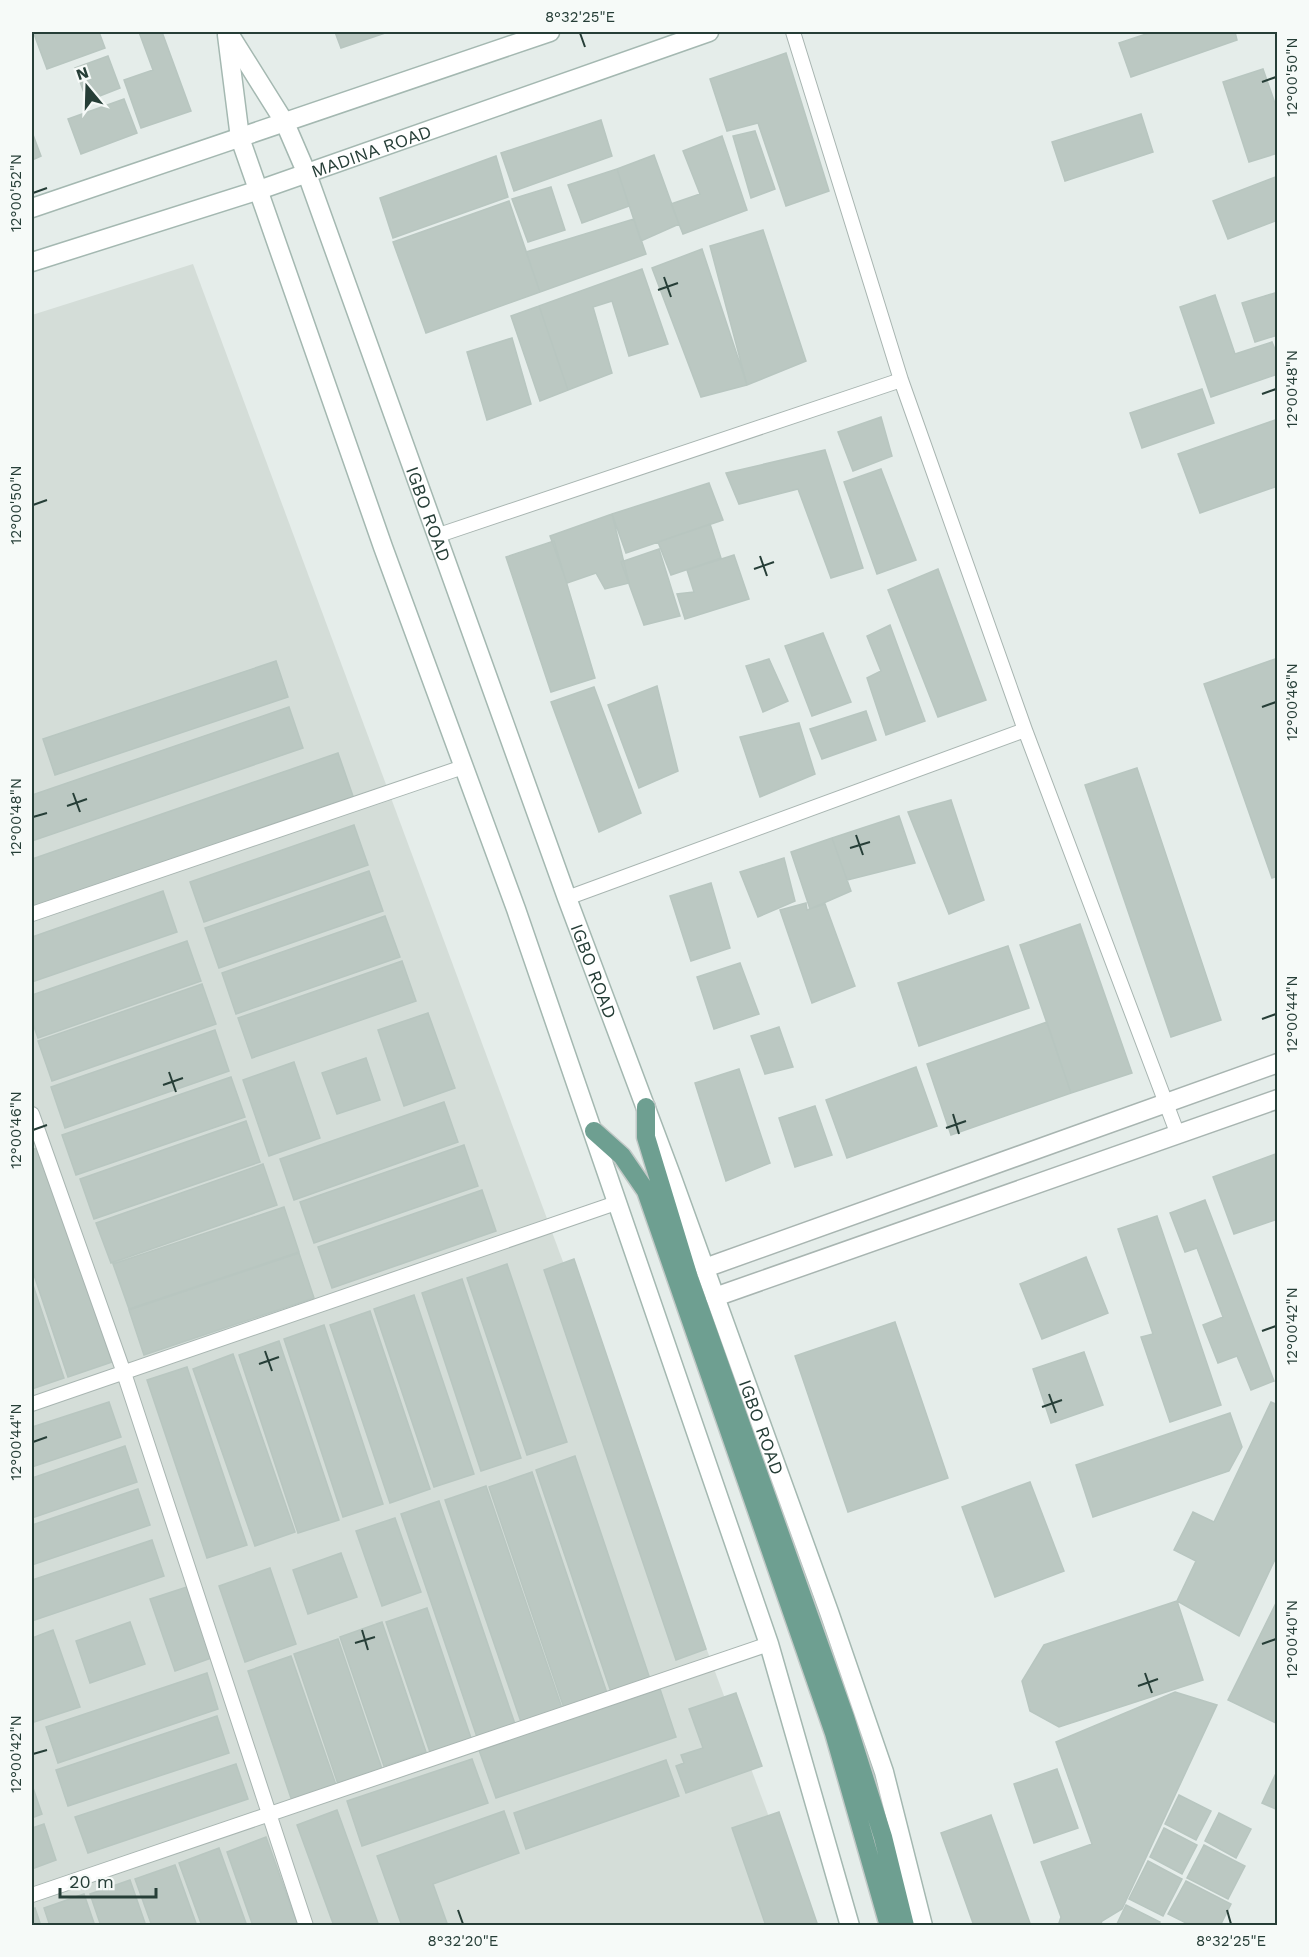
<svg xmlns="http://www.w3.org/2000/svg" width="1309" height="1957" font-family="'Work Sans',sans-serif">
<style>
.built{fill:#d4ddd8}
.building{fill:#bbc8c2;stroke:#b8c6c0;stroke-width:1.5}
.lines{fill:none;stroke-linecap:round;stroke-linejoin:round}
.lane-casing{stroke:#a8b5b1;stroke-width:16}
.street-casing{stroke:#a8b5b1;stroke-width:21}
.secondary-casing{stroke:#a4b8b1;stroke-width:21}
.primary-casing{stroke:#c2c9c7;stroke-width:21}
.lane{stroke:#fff;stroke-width:14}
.street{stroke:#fff;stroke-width:18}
.secondary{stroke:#fff;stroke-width:18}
.primary{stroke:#6e9f91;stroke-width:18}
.ticks{fill:none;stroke:#263e37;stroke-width:2}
.labels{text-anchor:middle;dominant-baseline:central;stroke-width:6;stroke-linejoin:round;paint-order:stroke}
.street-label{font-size:18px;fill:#263e37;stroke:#f6faf8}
.neatline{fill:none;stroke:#263e37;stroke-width:2}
.ticks-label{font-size:15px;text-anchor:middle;fill:#263e37}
</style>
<rect width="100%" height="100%" fill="#e5edea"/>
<path class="built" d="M 193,264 L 809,1925 L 32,1925 L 32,315 Z"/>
<path class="building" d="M 40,32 L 99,32 L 105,48 L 47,69 L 34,34 Z
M 139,32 L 162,32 L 191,111 L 141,128 L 124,80 L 153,70 Z
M 335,32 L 388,32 L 341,48 Z
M 1152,32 L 1235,32 L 1237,40 L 1131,77 L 1119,43 Z
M 786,53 L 829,191 L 786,206 L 758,123 L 727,131 L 710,79 Z
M 108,56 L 120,88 L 87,101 L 75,68 Z
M 1263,69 L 1278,112 L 1278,153 L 1249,162 L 1223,82 Z
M 124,99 L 137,133 L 81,154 L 68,119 Z
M 1141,114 L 1153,152 L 1065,181 L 1052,142 Z
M 601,120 L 612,156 L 514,191 L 501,153 Z
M 755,131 L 775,189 L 751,198 L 733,136 Z
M 32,132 L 41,156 L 32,160 Z
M 722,136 L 747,210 L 683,234 L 671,204 L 700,194 L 683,151 Z
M 654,155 L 679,224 L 641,241 L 617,169 Z
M 496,156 L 508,197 L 393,238 L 380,198 Z
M 617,169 L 629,206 L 582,223 L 568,185 Z
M 1278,176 L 1278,220 L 1228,239 L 1213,201 Z
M 551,187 L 565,230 L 528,242 L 512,199 Z
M 509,201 L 540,292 L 426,333 L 393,242 Z
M 634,219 L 646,254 L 540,292 L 526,252 Z
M 763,230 L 806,361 L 747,385 L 710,246 Z
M 702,249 L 747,385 L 701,397 L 652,268 Z
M 642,269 L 668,344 L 629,356 L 612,301 L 593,307 L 612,373 L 568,390 L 539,306 Z
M 1278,292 L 1278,335 L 1255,342 L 1242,303 Z
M 1215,295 L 1235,354 L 1272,342 L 1278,357 L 1278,374 L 1211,397 L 1180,307 Z
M 539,306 L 568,390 L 540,401 L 511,316 Z
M 512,338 L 531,404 L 487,420 L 467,352 Z
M 1202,389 L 1214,423 L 1142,448 L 1130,413 Z
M 881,417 L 892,456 L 853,471 L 838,432 Z
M 1278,419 L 1278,486 L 1200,513 L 1178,454 Z
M 825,450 L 863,568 L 831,578 L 798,489 L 739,504 L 726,473 Z
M 881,469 L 916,560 L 877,574 L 844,482 Z
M 709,483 L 723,520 L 626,553 L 612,514 Z
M 612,514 L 629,583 L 605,589 L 596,573 L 567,583 L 550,536 Z
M 710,524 L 721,558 L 671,575 L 658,542 Z
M 554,541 L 595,678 L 551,692 L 506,557 Z
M 659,549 L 680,616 L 644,625 L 621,562 Z
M 734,555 L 749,599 L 685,619 L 677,594 L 694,592 L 687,570 Z
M 938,569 L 986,700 L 938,717 L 888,590 Z
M 890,625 L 925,721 L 886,735 L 867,678 L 881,671 L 867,636 Z
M 823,633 L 851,702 L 812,716 L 785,646 Z
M 1278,658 L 1278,876 L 1272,878 L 1204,684 Z
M 769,659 L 788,701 L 763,712 L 746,666 Z
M 276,661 L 288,697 L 55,775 L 43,739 Z
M 657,686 L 678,771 L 639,788 L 608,705 Z
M 594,687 L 641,813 L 599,832 L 551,702 Z
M 289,707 L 303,748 L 32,841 L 32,795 Z
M 866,711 L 876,740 L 822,759 L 810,729 Z
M 799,723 L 815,774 L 760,797 L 740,737 Z
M 338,753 L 354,799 L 32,911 L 32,859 Z
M 1137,768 L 1221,1020 L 1171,1037 L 1085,785 Z
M 951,800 L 984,900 L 949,914 L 908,812 Z
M 899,816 L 915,863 L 847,880 L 832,838 Z
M 354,825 L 368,865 L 204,922 L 190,882 Z
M 832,838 L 851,891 L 810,909 L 791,852 Z
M 784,858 L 795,901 L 758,917 L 740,872 Z
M 369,871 L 383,911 L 219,968 L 205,928 Z
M 711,883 L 730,948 L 691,961 L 670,896 Z
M 163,891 L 177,932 L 32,982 L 32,937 Z
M 806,903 L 807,910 L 825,904 L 855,986 L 812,1003 L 780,910 Z
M 385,916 L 400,957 L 236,1014 L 222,973 Z
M 1080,924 L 1132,1073 L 1071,1093 L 1020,945 Z
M 187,941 L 201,981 L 38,1038 L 32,1021 L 32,995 Z
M 1008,946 L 1029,1008 L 919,1046 L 898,983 Z
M 402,961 L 416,1001 L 252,1058 L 238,1018 Z
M 740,963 L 759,1014 L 714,1029 L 697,977 Z
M 202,984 L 216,1024 L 52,1081 L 38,1041 Z
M 428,1013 L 455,1088 L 404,1106 L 378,1030 Z
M 1047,1022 L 1071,1093 L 951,1135 L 927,1064 Z
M 779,1027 L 793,1067 L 765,1074 L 751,1036 Z
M 215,1030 L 229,1071 L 65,1128 L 51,1087 Z
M 366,1058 L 380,1100 L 337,1114 L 322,1073 Z
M 294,1062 L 320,1138 L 269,1156 L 243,1080 Z
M 916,1067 L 937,1126 L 847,1158 L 826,1100 Z
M 739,1069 L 770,1163 L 726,1181 L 695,1083 Z
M 231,1077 L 245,1117 L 76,1175 L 62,1135 Z
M 444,1102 L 458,1142 L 294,1200 L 280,1159 Z
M 815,1106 L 832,1155 L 795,1167 L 779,1118 Z
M 246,1121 L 260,1162 L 94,1219 L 80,1179 Z
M 464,1145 L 478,1186 L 314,1243 L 300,1202 Z
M 39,1147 L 112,1362 L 68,1377 L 32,1269 L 32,1150 Z
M 1278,1153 L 1278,1219 L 1234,1234 L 1213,1177 Z
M 263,1164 L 277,1205 L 111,1263 L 96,1223 Z
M 482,1190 L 496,1231 L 332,1288 L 318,1247 Z
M 1205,1200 L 1274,1381 L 1251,1390 L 1237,1356 L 1218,1363 L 1203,1325 L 1223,1317 L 1197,1248 L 1185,1252 L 1170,1213 Z
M 284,1207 L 299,1252 L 129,1309 L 113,1264 Z
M 1157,1216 L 1221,1405 L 1170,1422 L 1141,1337 L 1153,1334 L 1118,1229 Z
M 299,1253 L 314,1298 L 144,1355 L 129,1310 Z
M 1086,1257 L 1108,1313 L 1042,1339 L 1020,1284 Z
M 574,1259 L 706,1649 L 676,1660 L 544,1270 Z
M 507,1264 L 567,1442 L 527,1455 L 467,1278 Z
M 462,1279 L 521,1458 L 481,1471 L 422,1293 Z
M 32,1282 L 64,1378 L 32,1389 Z
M 414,1295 L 474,1474 L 434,1487 L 374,1309 Z
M 370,1311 L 430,1489 L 390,1503 L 330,1325 Z
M 895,1322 L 948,1478 L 848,1512 L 795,1356 Z
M 324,1325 L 383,1504 L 343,1517 L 284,1339 Z
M 279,1341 L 339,1520 L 298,1533 L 239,1355 Z
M 1084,1352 L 1103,1405 L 1051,1423 L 1033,1369 Z
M 233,1354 L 295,1532 L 255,1546 L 193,1369 Z
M 187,1367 L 247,1545 L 207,1558 L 147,1380 Z
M 109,1402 L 121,1437 L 32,1467 L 32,1427 Z
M 1271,1402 L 1278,1405 L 1278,1553 L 1239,1636 L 1177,1601 L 1196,1561 L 1174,1550 L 1193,1512 L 1214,1522 Z
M 1230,1413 L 1242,1447 L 1229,1471 L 1093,1517 L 1076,1465 Z
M 125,1446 L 137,1482 L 32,1518 L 32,1478 Z
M 575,1456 L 650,1679 L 611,1692 L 536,1470 Z
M 532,1472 L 607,1693 L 564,1708 L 489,1487 Z
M 1030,1482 L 1064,1571 L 995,1597 L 962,1507 Z
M 486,1486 L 562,1708 L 521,1722 L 445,1500 Z
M 138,1489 L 150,1525 L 32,1565 L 32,1525 Z
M 439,1501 L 515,1724 L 477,1737 L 401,1514 Z
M 395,1518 L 421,1592 L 382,1606 L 356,1531 Z
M 152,1540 L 164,1576 L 32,1621 L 32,1580 Z
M 341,1553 L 357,1597 L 308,1614 L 293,1570 Z
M 270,1568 L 296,1644 L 245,1662 L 219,1586 Z
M 190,1586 L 214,1657 L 175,1671 L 150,1599 Z
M 1278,1599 L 1278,1724 L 1228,1700 Z
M 1177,1601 L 1203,1680 L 1059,1727 L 1030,1711 L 1022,1681 L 1044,1645 Z
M 427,1608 L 471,1738 L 430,1752 L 386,1622 Z
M 130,1622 L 145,1664 L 90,1683 L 76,1641 Z
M 382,1622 L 426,1752 L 384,1766 L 340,1637 Z
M 53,1630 L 80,1707 L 34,1722 L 32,1716 L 32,1638 Z
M 338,1639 L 382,1769 L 338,1784 L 294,1654 Z
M 291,1656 L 336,1785 L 292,1801 L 248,1671 Z
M 207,1673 L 218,1709 L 58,1763 L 46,1727 Z
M 660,1689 L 676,1737 L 496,1798 L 479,1750 Z
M 1175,1692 L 1217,1705 L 1122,1909 L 1102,1921 L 1100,1926 L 1058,1926 L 1061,1917 L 1041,1862 L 1092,1844 L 1056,1742 Z
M 736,1693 L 762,1766 L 686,1793 L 676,1766 L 684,1763 L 681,1755 L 703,1748 L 689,1709 Z
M 217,1716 L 229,1753 L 68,1806 L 56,1770 Z
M 472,1759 L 488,1803 L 362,1846 L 347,1801 Z
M 666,1760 L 679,1796 L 526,1849 L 514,1813 Z
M 236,1764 L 248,1799 L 88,1853 L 75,1817 Z
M 1057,1769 L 1078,1828 L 1034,1843 L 1014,1784 Z
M 1278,1769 L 1278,1810 L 1262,1803 Z
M 32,1785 L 42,1814 L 32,1818 Z
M 1179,1795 L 1211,1811 L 1196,1840 L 1165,1824 Z
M 337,1810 L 379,1926 L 334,1926 L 297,1825 Z
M 504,1811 L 519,1853 L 433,1884 L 448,1926 L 402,1926 L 377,1856 Z
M 779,1812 L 818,1926 L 766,1926 L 732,1828 Z
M 1219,1813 L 1251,1829 L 1236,1858 L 1205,1841 Z
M 991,1815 L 1031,1926 L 974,1926 L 941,1833 Z
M 44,1824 L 56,1860 L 32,1869 L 32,1828 Z
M 1164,1828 L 1197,1845 L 1182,1874 L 1150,1857 Z
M 266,1837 L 298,1926 L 253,1926 L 227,1852 Z
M 1204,1845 L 1245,1866 L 1228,1899 L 1187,1878 Z
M 219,1848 L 247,1926 L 202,1926 L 179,1863 Z
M 1148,1861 L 1182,1879 L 1163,1916 L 1129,1899 Z
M 175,1865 L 197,1926 L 152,1926 L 135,1879 Z
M 130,1880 L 146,1926 L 101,1926 L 90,1894 Z
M 1186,1881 L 1231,1904 L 1220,1926 L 1192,1926 L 1168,1914 Z
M 84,1894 L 95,1926 L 50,1926 L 44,1908 Z
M 1126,1905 L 1160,1922 L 1158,1926 L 1116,1926 Z
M 35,1908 L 41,1926 L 32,1926 L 32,1909 Z"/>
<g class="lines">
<defs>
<path id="lane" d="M 793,32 L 901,380 L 1025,730 L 1178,1135
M 436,536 L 901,380
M 567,898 L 1025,730
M 32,914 L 463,767
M 32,1114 L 124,1373 L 306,1926
M 32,1404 L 616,1203
M 32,1895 L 769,1644"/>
<path id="street" d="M 705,1268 L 1278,1063
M 715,1297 L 1278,1099"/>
<g id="secondary">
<path id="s1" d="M 228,32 L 285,123 L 307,174 L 567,898 L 671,1175 L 829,1612 L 884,1772 L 923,1926"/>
<path d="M 227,35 L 240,138 L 383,547 L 516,909 L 769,1644 L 850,1926"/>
<path d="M 32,208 L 550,32"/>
<path id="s2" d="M 32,262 L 259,190 L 709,32"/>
</g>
<path id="primary" d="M 646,1107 L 646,1137 L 689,1278 L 845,1717 L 883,1837 L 905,1926
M 594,1131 L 622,1156 L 646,1191 L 834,1733 L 889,1926"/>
</defs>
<use href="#lane" class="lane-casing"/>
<use href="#street" class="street-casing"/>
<use href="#secondary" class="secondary-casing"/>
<use href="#primary" class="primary-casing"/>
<use href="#lane" class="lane"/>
<use href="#street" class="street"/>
<use href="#secondary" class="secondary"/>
<use href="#primary" class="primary"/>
</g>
<path class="ticks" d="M 580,33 L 585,47M 1262,82 L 1276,77M 33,193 L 47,188M 664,277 L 671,297M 658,290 L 678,283M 1262,394 L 1276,389M 33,505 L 47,500M 760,556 L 767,576M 754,569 L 774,562M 1262,707 L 1276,702M 73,793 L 80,812M 67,806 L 87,799M 33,817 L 47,813M 856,835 L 863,855M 850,848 L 870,842M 1262,1019 L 1276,1014M 169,1072 L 176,1092M 163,1085 L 183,1078M 953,1114 L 959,1134M 946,1128 L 966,1121M 33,1130 L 47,1125M 1262,1331 L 1276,1326M 265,1351 L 272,1371M 259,1364 L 279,1357M 1049,1394 L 1056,1413M 1042,1407 L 1062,1400M 33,1442 L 47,1437M 362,1630 L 368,1650M 355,1643 L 375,1637M 1262,1644 L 1276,1639M 1145,1673 L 1152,1693M 1138,1686 L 1158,1679M 33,1754 L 47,1750M 458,1910 L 463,1924M 1227,1910 L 1231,1924"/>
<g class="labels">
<g class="street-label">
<text stroke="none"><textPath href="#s2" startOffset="357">MADINA ROAD</textPath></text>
<text stroke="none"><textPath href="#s1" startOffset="524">IGBO ROAD</textPath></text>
<text stroke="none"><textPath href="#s1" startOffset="1010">IGBO ROAD</textPath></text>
<text stroke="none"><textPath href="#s1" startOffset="1496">IGBO ROAD</textPath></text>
</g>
</g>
<rect width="1309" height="1957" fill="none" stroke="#f6faf8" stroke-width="66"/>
<g transform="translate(87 87) rotate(341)" stroke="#f6faf8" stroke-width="4.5" paint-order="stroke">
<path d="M0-4.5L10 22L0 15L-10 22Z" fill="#263e37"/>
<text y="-9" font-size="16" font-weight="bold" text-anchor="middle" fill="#263e37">N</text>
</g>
<path d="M60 1888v9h96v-9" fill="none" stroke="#263e37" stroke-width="3"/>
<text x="69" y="1888" font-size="18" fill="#263e37" stroke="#f6faf8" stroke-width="4.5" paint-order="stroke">20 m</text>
<rect x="33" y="33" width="1243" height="1891" class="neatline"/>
<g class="ticks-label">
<text x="580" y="22">8°32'25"E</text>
<text transform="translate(1292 77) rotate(-90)" y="5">12°00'50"N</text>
<text transform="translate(16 193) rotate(-90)" y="5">12°00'52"N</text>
<text transform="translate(1292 389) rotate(-90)" y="5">12°00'48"N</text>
<text transform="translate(16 505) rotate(-90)" y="5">12°00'50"N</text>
<text transform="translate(1292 702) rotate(-90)" y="5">12°00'46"N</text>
<text transform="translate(16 817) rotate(-90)" y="5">12°00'48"N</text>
<text transform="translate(1292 1014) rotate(-90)" y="5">12°00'44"N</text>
<text transform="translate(16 1130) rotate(-90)" y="5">12°00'46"N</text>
<text transform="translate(1292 1326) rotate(-90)" y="5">12°00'42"N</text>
<text transform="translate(16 1442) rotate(-90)" y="5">12°00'44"N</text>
<text transform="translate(1292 1639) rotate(-90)" y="5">12°00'40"N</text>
<text transform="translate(16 1754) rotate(-90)" y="5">12°00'42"N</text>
<text x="463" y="1946">8°32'20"E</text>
<text x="1231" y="1946">8°32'25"E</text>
</g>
</svg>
